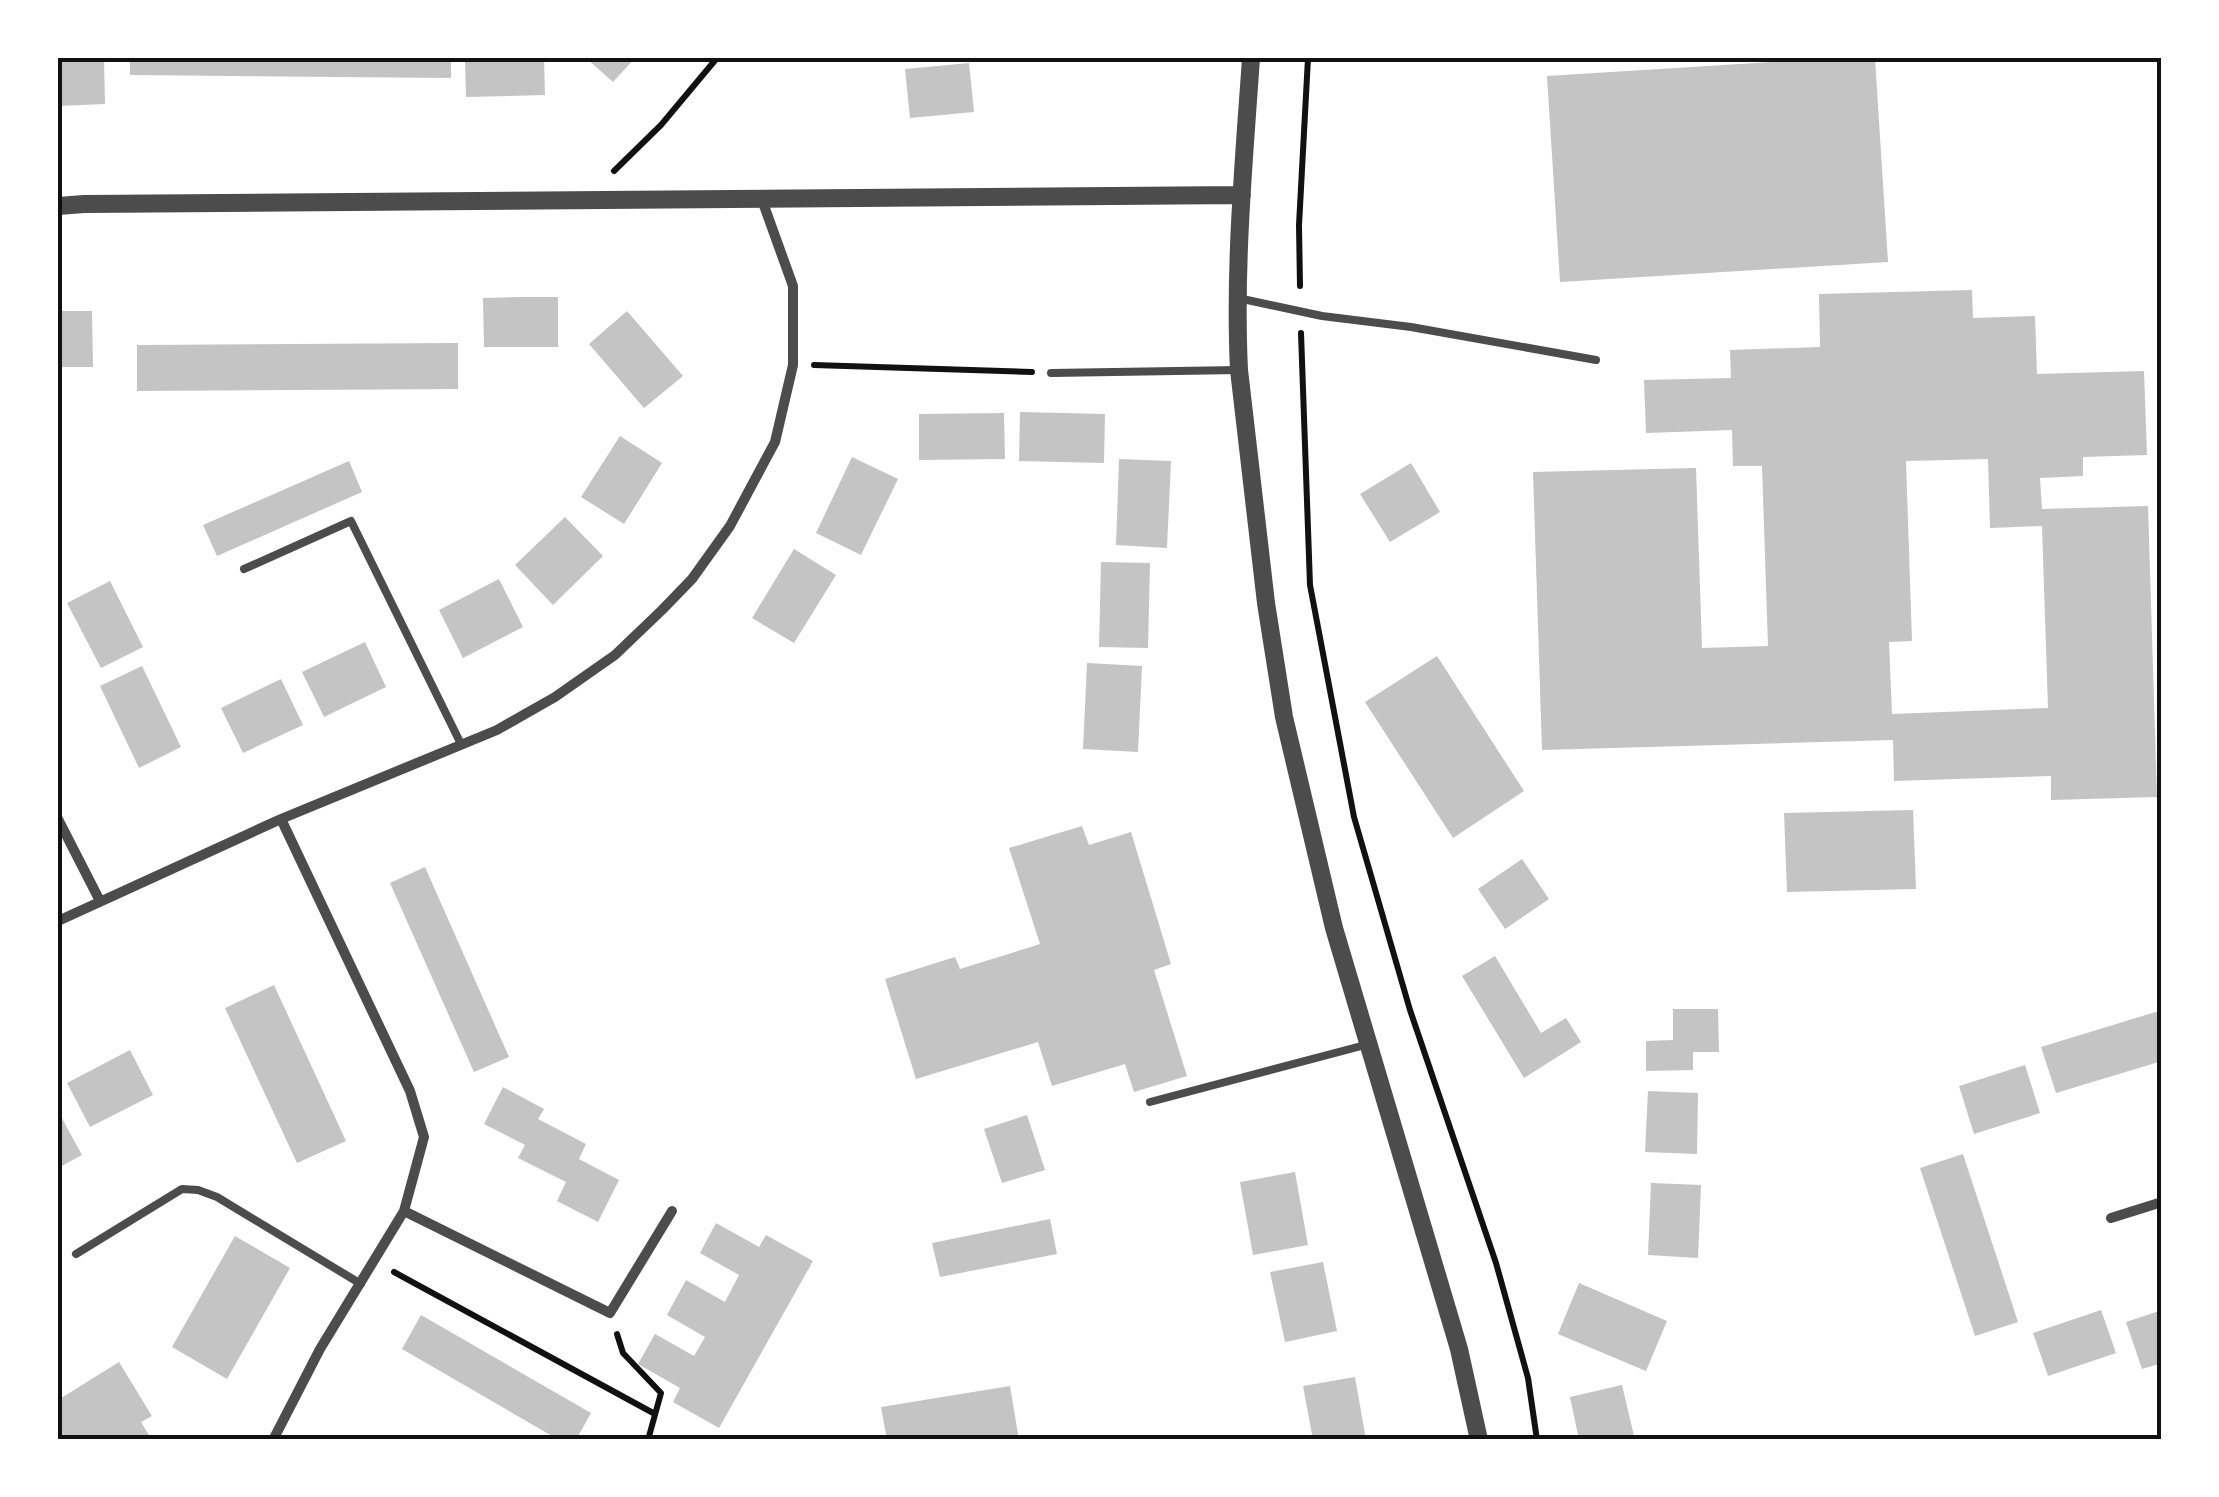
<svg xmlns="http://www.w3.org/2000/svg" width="2219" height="1497" font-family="Jost,sans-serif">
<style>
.building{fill:#c4c4c4;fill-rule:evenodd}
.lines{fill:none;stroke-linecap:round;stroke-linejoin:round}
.path{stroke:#111;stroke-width:6}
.service{stroke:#4c4c4c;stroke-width:8}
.minor{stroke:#4c4c4c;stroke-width:10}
.tertiary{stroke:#4c4c4c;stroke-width:18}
.neatline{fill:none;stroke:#111;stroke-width:4}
</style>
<rect width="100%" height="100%" fill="#fff"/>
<path class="building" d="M 58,58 L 104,58 L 105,104 L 58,106 Z
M 130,58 L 451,58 L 451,78 L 130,75 Z
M 465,58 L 544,58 L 545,95 L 466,97 Z
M 586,58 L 635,58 L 613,82 Z
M 1838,58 L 1875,58 L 1888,262 L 1560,282 L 1547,76 Z
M 969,63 L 974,112 L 910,118 L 905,69 Z
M 1972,290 L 1973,318 L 2035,316 L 2037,374 L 2144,371 L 2147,455 L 2083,457 L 2083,476 L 2040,478 L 2042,509 L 2148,506 L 2157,797 L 2051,800 L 2051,776 L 1894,781 L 1893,740 L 1542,750 L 1533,472 L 1696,468 L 1702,648 L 1768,646 L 1762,466 L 1733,466 L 1732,430 L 1646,433 L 1644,380 L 1731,378 L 1730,350 L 1820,347 L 1819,294 ZM 1988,459 L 1990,528 L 2042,526 L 2048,708 L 1892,714 L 1889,642 L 1912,641 L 1906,461 Z
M 520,297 L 558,297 L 558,347 L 484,347 L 483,298 Z
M 58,311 L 92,311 L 93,367 L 58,367 Z
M 627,311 L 683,376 L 644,408 L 589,344 Z
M 458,343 L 458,389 L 137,391 L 137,345 Z
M 1020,412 L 1105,414 L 1104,463 L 1019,461 Z
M 1004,413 L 1005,459 L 919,460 L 919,414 Z
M 620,436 L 662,463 L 624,524 L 581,497 Z
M 852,457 L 898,479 L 861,555 L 816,533 Z
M 1119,459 L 1171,461 L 1167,548 L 1116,545 Z
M 349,461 L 362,492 L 217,556 L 203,525 Z
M 1411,463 L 1440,512 L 1390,542 L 1360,494 Z
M 565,517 L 603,556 L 553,605 L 515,565 Z
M 794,549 L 836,575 L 794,643 L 752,618 Z
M 1101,562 L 1150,563 L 1148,648 L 1099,647 Z
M 499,579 L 523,627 L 463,658 L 439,610 Z
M 110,581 L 143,647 L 101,668 L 67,603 Z
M 365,642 L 386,687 L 324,717 L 302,672 Z
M 1437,656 L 1524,791 L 1453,838 L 1365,702 Z
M 1087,663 L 1142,666 L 1138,752 L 1083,749 Z
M 142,666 L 181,747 L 139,768 L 100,686 Z
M 281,679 L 303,725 L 243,753 L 221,708 Z
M 1913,810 L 1916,889 L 1787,892 L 1784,813 Z
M 1082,826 L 1089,845 L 1131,832 L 1171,964 L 1154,970 L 1187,1076 L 1134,1092 L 1125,1064 L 1052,1086 L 1038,1042 L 916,1079 L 885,979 L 955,957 L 960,969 L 1040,944 L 1009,848 Z
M 1522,859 L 1549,899 L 1505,929 L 1478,889 Z
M 425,867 L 509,1057 L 474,1072 L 390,883 Z
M 1495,956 L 1541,1033 L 1566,1018 L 1581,1042 L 1524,1078 L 1462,976 Z
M 274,985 L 346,1141 L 297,1163 L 225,1008 Z
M 1673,1009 L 1718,1009 L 1719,1052 L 1693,1052 L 1693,1070 L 1646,1071 L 1646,1041 L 1673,1040 Z
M 2162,1010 L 2162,1061 L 2056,1093 L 2041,1047 Z
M 130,1050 L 153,1095 L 90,1127 L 67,1083 Z
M 2025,1065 L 2040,1113 L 1974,1134 L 1959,1086 Z
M 503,1087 L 544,1109 L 538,1119 L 586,1144 L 579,1159 L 619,1180 L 598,1222 L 557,1201 L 566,1182 L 518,1158 L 525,1145 L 484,1124 Z
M 1648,1091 L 1698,1093 L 1697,1154 L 1645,1152 Z
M 58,1111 L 82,1155 L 58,1168 Z
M 1027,1115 L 1045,1170 L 1002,1183 L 984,1129 Z
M 1963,1154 L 2018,1322 L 1975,1336 L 1920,1168 Z
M 1295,1172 L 1308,1245 L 1253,1255 L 1240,1182 Z
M 1651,1183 L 1701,1185 L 1698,1258 L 1648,1255 Z
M 1050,1219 L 1057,1254 L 940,1277 L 932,1243 Z
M 716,1223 L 759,1247 L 766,1235 L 813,1261 L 719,1428 L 673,1402 L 680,1388 L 638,1364 L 655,1334 L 694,1356 L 705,1337 L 667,1315 L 686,1280 L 725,1302 L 739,1275 L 700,1253 Z
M 235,1236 L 290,1268 L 227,1379 L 172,1347 Z
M 1323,1262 L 1337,1331 L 1285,1342 L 1270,1272 Z
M 1579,1283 L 1667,1321 L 1646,1371 L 1558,1334 Z
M 2101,1310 L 2116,1353 L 2048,1376 L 2033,1333 Z
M 2162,1310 L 2162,1363 L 2142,1369 L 2126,1322 Z
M 421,1315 L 591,1413 L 576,1440 L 559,1440 L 402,1349 Z
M 119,1362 L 152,1416 L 141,1422 L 152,1440 L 114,1440 L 112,1436 L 106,1440 L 58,1440 L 58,1400 Z
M 1355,1377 L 1366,1440 L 1313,1440 L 1303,1386 Z
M 1622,1385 L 1635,1440 L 1579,1440 L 1570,1397 Z
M 1010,1386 L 1019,1440 L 887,1440 L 881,1407 Z"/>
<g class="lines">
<path class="path" d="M 614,171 L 661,125 L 717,58
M 1300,286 L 1299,225 L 1308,58
M 1301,333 L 1310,585 L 1354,817 L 1410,1010 L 1496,1263 L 1528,1378 L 1537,1440
M 814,365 L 1032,372
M 394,1272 L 655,1414
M 617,1334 L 623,1353 L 661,1393 L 648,1440"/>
<path class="service" d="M 1238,298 L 1322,316 L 1411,327 L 1596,360
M 1051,373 L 1239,370
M 244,569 L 351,521 L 461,744
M 1150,1102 L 1369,1044
M 76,1254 L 182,1189 L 198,1190 L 217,1197 L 361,1284"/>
<path class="minor" d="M 58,819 L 100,901
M 58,921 L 281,819 L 497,730 L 555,697 L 615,655 L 662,610 L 692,579 L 730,526 L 775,442 L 793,365 L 793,286 L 762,200
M 404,1211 L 610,1313 L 672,1211
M 2111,1218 L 2162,1202
M 273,1440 L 320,1349 L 404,1211 L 424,1137 L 410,1091 L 281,819"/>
<path class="tertiary" d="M 1251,58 C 1244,161 1234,266 1239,370 L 1266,603 L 1284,717 L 1334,928 L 1459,1349 L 1479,1440
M 58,206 L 84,204 L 1242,195"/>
</g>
<rect width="2219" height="1497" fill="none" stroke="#ffffff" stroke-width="120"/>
<rect x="60" y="60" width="2099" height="1377" class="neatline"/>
</svg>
